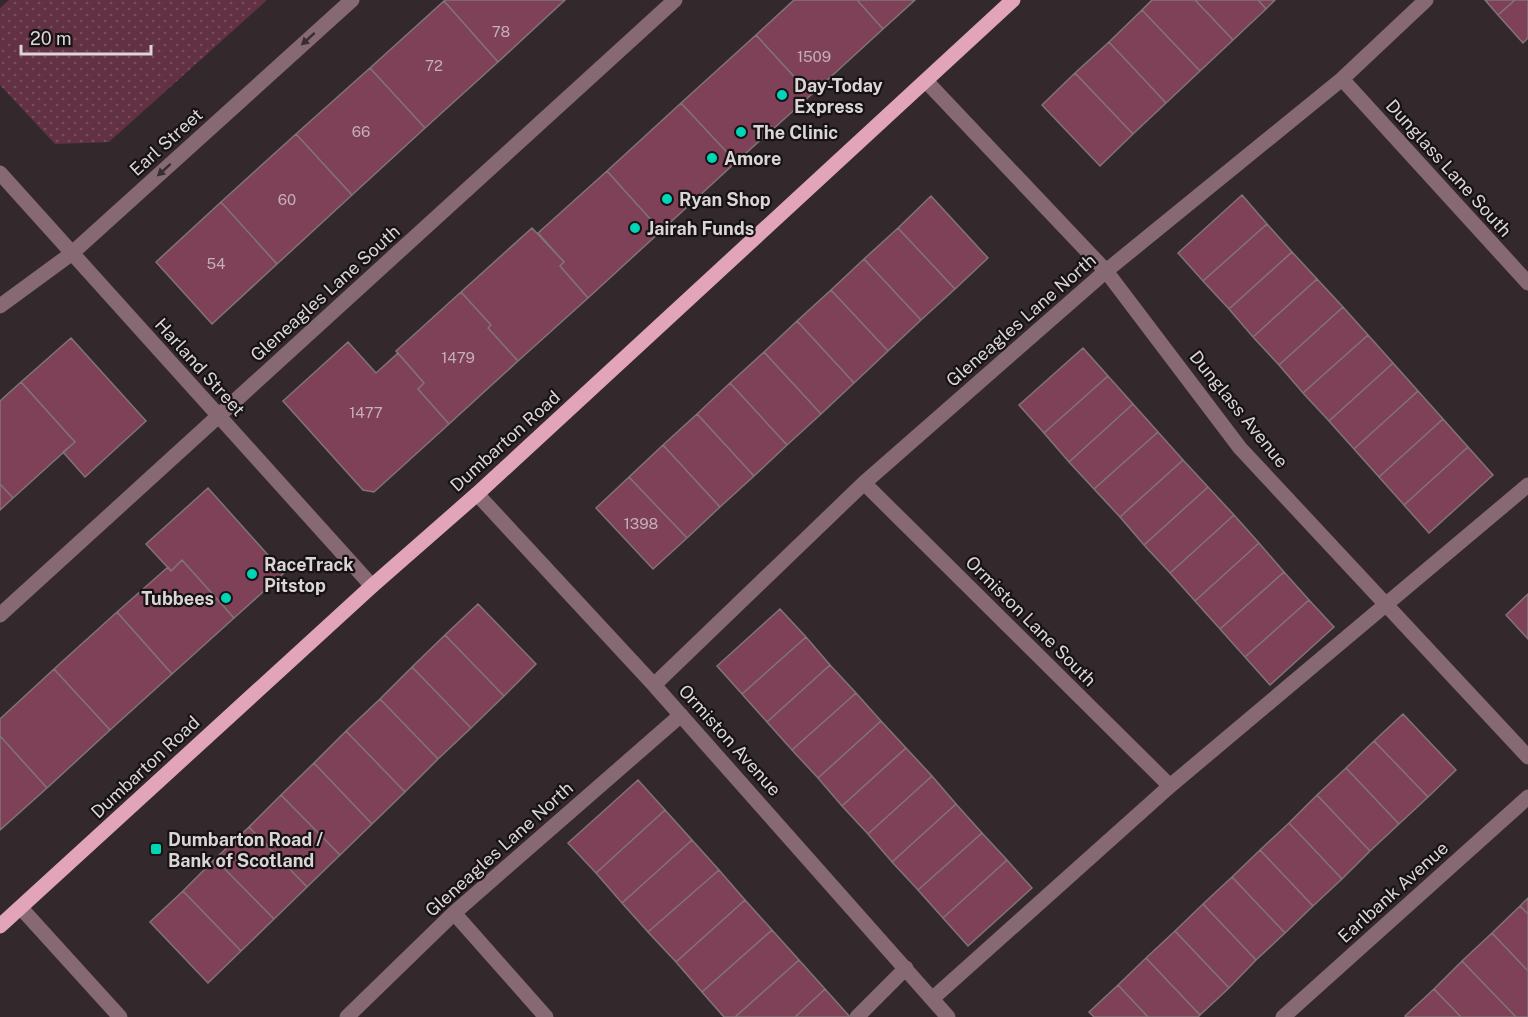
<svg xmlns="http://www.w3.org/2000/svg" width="1528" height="1017" font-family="'Public Sans',sans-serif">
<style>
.park{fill:url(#park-dots)}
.building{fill:#7f4158;stroke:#807477;stroke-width:1.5}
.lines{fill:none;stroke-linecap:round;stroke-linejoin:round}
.minor{stroke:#866972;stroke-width:15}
.major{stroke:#e1a4b8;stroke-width:15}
.oneway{fill:#382d30}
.poi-dot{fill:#00d5b7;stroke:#171314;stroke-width:2}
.labels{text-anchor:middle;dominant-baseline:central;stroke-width:4.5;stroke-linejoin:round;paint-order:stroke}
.number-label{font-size:15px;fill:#c4b0b6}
.poi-label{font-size:18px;font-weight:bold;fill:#dbd5d6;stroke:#171314;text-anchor:start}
.street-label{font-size:18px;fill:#dbd5d6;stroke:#171314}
</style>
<defs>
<pattern id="park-dots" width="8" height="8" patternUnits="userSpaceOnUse" patternTransform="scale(1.5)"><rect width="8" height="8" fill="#623143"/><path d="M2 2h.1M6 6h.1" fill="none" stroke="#784e5d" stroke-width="1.8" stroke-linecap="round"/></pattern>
</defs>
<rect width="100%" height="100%" fill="#33292c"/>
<path class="park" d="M 9,0 L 267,0 L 109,142 L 55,144 L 0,85 L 0,8 Z"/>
<path class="building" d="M 445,0 L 565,0 L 498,62 L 444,1 Z
M 794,0 L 857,0 L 883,29 L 811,95 L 756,35 Z
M 857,0 L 915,0 L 883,29 Z
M 1152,0 L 1195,0 L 1233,40 L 1200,71 L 1142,10 Z
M 1195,0 L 1258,0 L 1266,9 L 1233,40 Z
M 1258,0 L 1275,0 L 1266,9 Z
M 1485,0 L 1515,0 L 1498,15 Z
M 1515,0 L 1528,0 L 1528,38 L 1523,43 L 1498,15 Z
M 444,1 L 498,62 L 425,128 L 370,68 Z
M 1142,10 L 1200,71 L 1166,103 L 1109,42 Z
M 756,35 L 811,95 L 736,162 L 681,103 Z
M 1109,42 L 1166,103 L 1133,134 L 1075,73 Z
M 370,68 L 425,128 L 352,195 L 296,134 Z
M 1075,73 L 1133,134 L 1100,166 L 1042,105 Z
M 681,103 L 736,162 L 661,231 L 607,171 Z
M 296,134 L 352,195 L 277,264 L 221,202 Z
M 607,171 L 661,231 L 588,298 L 560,266 L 564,262 L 538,233 Z
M 1242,195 L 1267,224 L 1203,281 L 1178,253 Z
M 931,196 L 988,258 L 955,289 L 898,228 Z
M 221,202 L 277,264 L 212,324 L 156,262 Z
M 1267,224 L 1292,252 L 1229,309 L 1203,281 Z
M 532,228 L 564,262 L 560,266 L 588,298 L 518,361 L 488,328 L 491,325 L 461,292 Z
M 898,228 L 955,289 L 921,320 L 864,259 Z
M 1292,252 L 1317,279 L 1253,337 L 1229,309 Z
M 864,259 L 921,320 L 888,351 L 831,290 Z
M 1317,279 L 1343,307 L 1279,365 L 1253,337 Z
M 831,290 L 888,351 L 854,383 L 797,321 Z
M 461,292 L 491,325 L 488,328 L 518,361 L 449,424 L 418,389 L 424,383 L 396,351 Z
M 1343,307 L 1368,335 L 1303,393 L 1279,365 Z
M 797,321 L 854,383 L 821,414 L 764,352 Z
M 1368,335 L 1393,363 L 1329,421 L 1303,393 Z
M 71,338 L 146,421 L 85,477 L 63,452 L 75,442 L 21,382 Z
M 348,342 L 376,373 L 398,353 L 424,383 L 418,389 L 449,424 L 374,492 L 363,490 L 283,401 Z
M 1083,348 L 1108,376 L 1044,433 L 1019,405 Z
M 764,352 L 821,414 L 787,445 L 730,383 Z
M 1393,363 L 1418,391 L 1354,449 L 1329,421 Z
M 1108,376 L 1133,404 L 1069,462 L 1044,433 Z
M 21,382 L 75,442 L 13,498 L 0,484 L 0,401 Z
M 730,383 L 787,445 L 754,476 L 697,414 Z
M 1418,391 L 1443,419 L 1379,477 L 1354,449 Z
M 1133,404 L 1158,432 L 1094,489 L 1069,462 Z
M 697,414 L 754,476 L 720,507 L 663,445 Z
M 1443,419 L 1468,447 L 1404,505 L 1379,477 Z
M 1158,432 L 1183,460 L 1120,517 L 1094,489 Z
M 663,445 L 720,507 L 687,538 L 629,477 Z
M 1468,447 L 1493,475 L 1429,533 L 1404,505 Z
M 1183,460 L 1208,487 L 1144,545 L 1120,517 Z
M 629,477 L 687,538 L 653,569 L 596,508 Z
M 0,484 L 13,498 L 0,510 Z
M 1208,487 L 1234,515 L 1170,573 L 1144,545 Z
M 208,488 L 284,573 L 234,618 L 182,560 L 171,571 L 146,544 Z
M 1234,515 L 1259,543 L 1195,601 L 1170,573 Z
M 1259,543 L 1284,572 L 1220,629 L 1195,601 Z
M 182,560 L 234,618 L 172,674 L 117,612 L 168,567 L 171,571 Z
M 1284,572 L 1309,600 L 1245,657 L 1220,629 Z
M 1528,594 L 1528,639 L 1506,615 Z
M 1309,600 L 1334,627 L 1270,685 L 1245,657 Z
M 478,604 L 536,664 L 504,696 L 445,635 Z
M 780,609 L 806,637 L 742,694 L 717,666 Z
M 117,612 L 172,674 L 110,730 L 54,669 Z
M 445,635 L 504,696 L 471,728 L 412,667 Z
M 806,637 L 830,665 L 767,722 L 742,694 Z
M 830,665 L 856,693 L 792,750 L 767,722 Z
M 412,667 L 471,728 L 438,759 L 380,699 Z
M 54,669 L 110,730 L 47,788 L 0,736 L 0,719 Z
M 856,693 L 881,721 L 818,778 L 792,750 Z
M 380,699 L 438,759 L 405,792 L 346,731 Z
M 1403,714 L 1456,770 L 1428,797 L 1374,741 Z
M 881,721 L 906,748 L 842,806 L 818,778 Z
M 346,731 L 405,792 L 372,824 L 314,763 Z
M 0,736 L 47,788 L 0,830 Z
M 1374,741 L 1428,797 L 1399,824 L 1346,768 Z
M 906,748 L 932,776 L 868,834 L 842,806 Z
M 314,763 L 372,824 L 340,855 L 281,795 Z
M 1346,768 L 1399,824 L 1370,851 L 1317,795 Z
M 932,776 L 956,804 L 892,862 L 868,834 Z
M 638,780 L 665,810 L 596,873 L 568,843 Z
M 281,795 L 340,855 L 307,887 L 249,827 Z
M 1317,795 L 1370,851 L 1342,879 L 1289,823 Z
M 956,804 L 982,833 L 918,890 L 892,862 Z
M 665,810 L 692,840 L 622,903 L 596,873 Z
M 1289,823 L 1342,879 L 1313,906 L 1260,850 Z
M 249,827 L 307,887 L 274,919 L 215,859 Z
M 982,833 L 1007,860 L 943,918 L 918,890 Z
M 692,840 L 719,870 L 648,932 L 622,903 Z
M 1260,850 L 1313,906 L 1285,933 L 1232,877 Z
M 215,859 L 274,919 L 241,951 L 183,891 Z
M 1007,860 L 1032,888 L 968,946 L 943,918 Z
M 719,870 L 745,900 L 676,962 L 648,932 Z
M 1232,877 L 1285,933 L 1256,960 L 1203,904 Z
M 183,891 L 241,951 L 208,983 L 150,922 Z
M 1528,898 L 1528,914 L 1520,906 Z
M 745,900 L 772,930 L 702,992 L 676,962 Z
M 1203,904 L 1256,960 L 1229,988 L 1175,931 Z
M 1520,906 L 1528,914 L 1528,971 L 1492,933 Z
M 772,930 L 799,960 L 735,1017 L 724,1017 L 702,992 Z
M 1175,931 L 1229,988 L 1200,1015 L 1146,958 Z
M 1492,933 L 1528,971 L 1528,1017 L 1516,1017 L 1462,961 Z
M 1146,958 L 1200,1015 L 1198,1017 L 1148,1017 L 1118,985 Z
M 799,960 L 825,989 L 795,1017 L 735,1017 Z
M 1462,961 L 1516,1017 L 1461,1017 L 1434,989 Z
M 1118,985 L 1148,1017 L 1094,1017 L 1089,1012 Z
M 825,989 L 850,1017 L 795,1017 Z
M 1434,989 L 1461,1017 L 1406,1017 L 1405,1016 Z"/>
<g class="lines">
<path class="minor" d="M 1342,79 L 1528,283
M 926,81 L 1106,271 L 1240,448 L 1528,757
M 0,173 L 372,586
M 0,306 L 71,254 L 352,0
M 864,483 L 1170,786
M 477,494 L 654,685 L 948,1017
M 0,615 L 675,0
M 654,685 L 864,483 L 1106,271 L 1342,79 L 1426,0
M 21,908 L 120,1017
M 454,913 L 546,1017
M 932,999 L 1170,786 L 1528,485
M 347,1017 L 454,913 L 681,715
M 857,1017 L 906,968
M 1283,1017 L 1528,797"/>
<path class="major" d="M 0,926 L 372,586 L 477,494 L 1013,0"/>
</g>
<defs><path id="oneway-solid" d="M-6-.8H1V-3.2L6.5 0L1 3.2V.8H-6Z" transform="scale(1.5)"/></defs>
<g class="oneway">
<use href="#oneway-solid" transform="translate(308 39) rotate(138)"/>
<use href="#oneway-solid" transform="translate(164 170) rotate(138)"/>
</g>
<g class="poi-dot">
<circle cx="782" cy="95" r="6"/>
<circle cx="741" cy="132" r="6"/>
<circle cx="712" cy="158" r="6"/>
<circle cx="667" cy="199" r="6"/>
<circle cx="635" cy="228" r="6"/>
<circle cx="252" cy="574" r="6"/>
<circle cx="226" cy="598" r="6"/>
<rect x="150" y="843" width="12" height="12" rx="3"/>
</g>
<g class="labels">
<g class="number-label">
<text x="501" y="31">78</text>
<text x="814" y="56">1509</text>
<text x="434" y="65">72</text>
<text x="361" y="131">66</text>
<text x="287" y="199">60</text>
<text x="216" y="263">54</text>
<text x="458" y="357">1479</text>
<text x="366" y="412">1477</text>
<text x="641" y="523">1398</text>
</g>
<g class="poi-label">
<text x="794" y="85">Day-Today<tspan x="794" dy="21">Express</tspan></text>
<text x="753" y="132">The Clinic</text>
<text x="724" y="158">Amore</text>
<text x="679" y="199">Ryan Shop</text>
<text x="647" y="228">Jairah Funds</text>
<text x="264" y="564">RaceTrack<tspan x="264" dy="21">Pitstop</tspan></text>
<text x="214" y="598" text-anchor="end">Tubbees</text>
<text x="168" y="839">Dumbarton Road /<tspan x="168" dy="21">Bank of Scotland</tspan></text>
</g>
<g class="street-label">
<text transform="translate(166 142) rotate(-42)">Earl Street</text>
<text transform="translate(1449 168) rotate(48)">Dunglass Lane South</text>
<text transform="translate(325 293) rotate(-42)">Gleneagles Lane South</text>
<text transform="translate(1021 320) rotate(-41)">Gleneagles Lane North</text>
<text transform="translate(200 367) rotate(48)">Harland Street</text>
<text transform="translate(1239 409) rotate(51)">Dunglass Avenue</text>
<text transform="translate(505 441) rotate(-42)">Dumbarton Road</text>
<text transform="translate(1031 621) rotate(45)">Ormiston Lane South</text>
<text transform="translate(730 740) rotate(48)">Ormiston Avenue</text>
<text transform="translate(145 767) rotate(-43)">Dumbarton Road</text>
<text transform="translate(499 849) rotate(-42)">Gleneagles Lane North</text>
<text transform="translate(1393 892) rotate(-42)">Earlbank Avenue</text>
</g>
</g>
<path d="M21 45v9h130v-9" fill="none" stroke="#dbd5d6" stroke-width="3"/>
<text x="30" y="45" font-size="18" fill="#dbd5d6" stroke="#171314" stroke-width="4.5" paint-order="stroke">20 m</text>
</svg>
